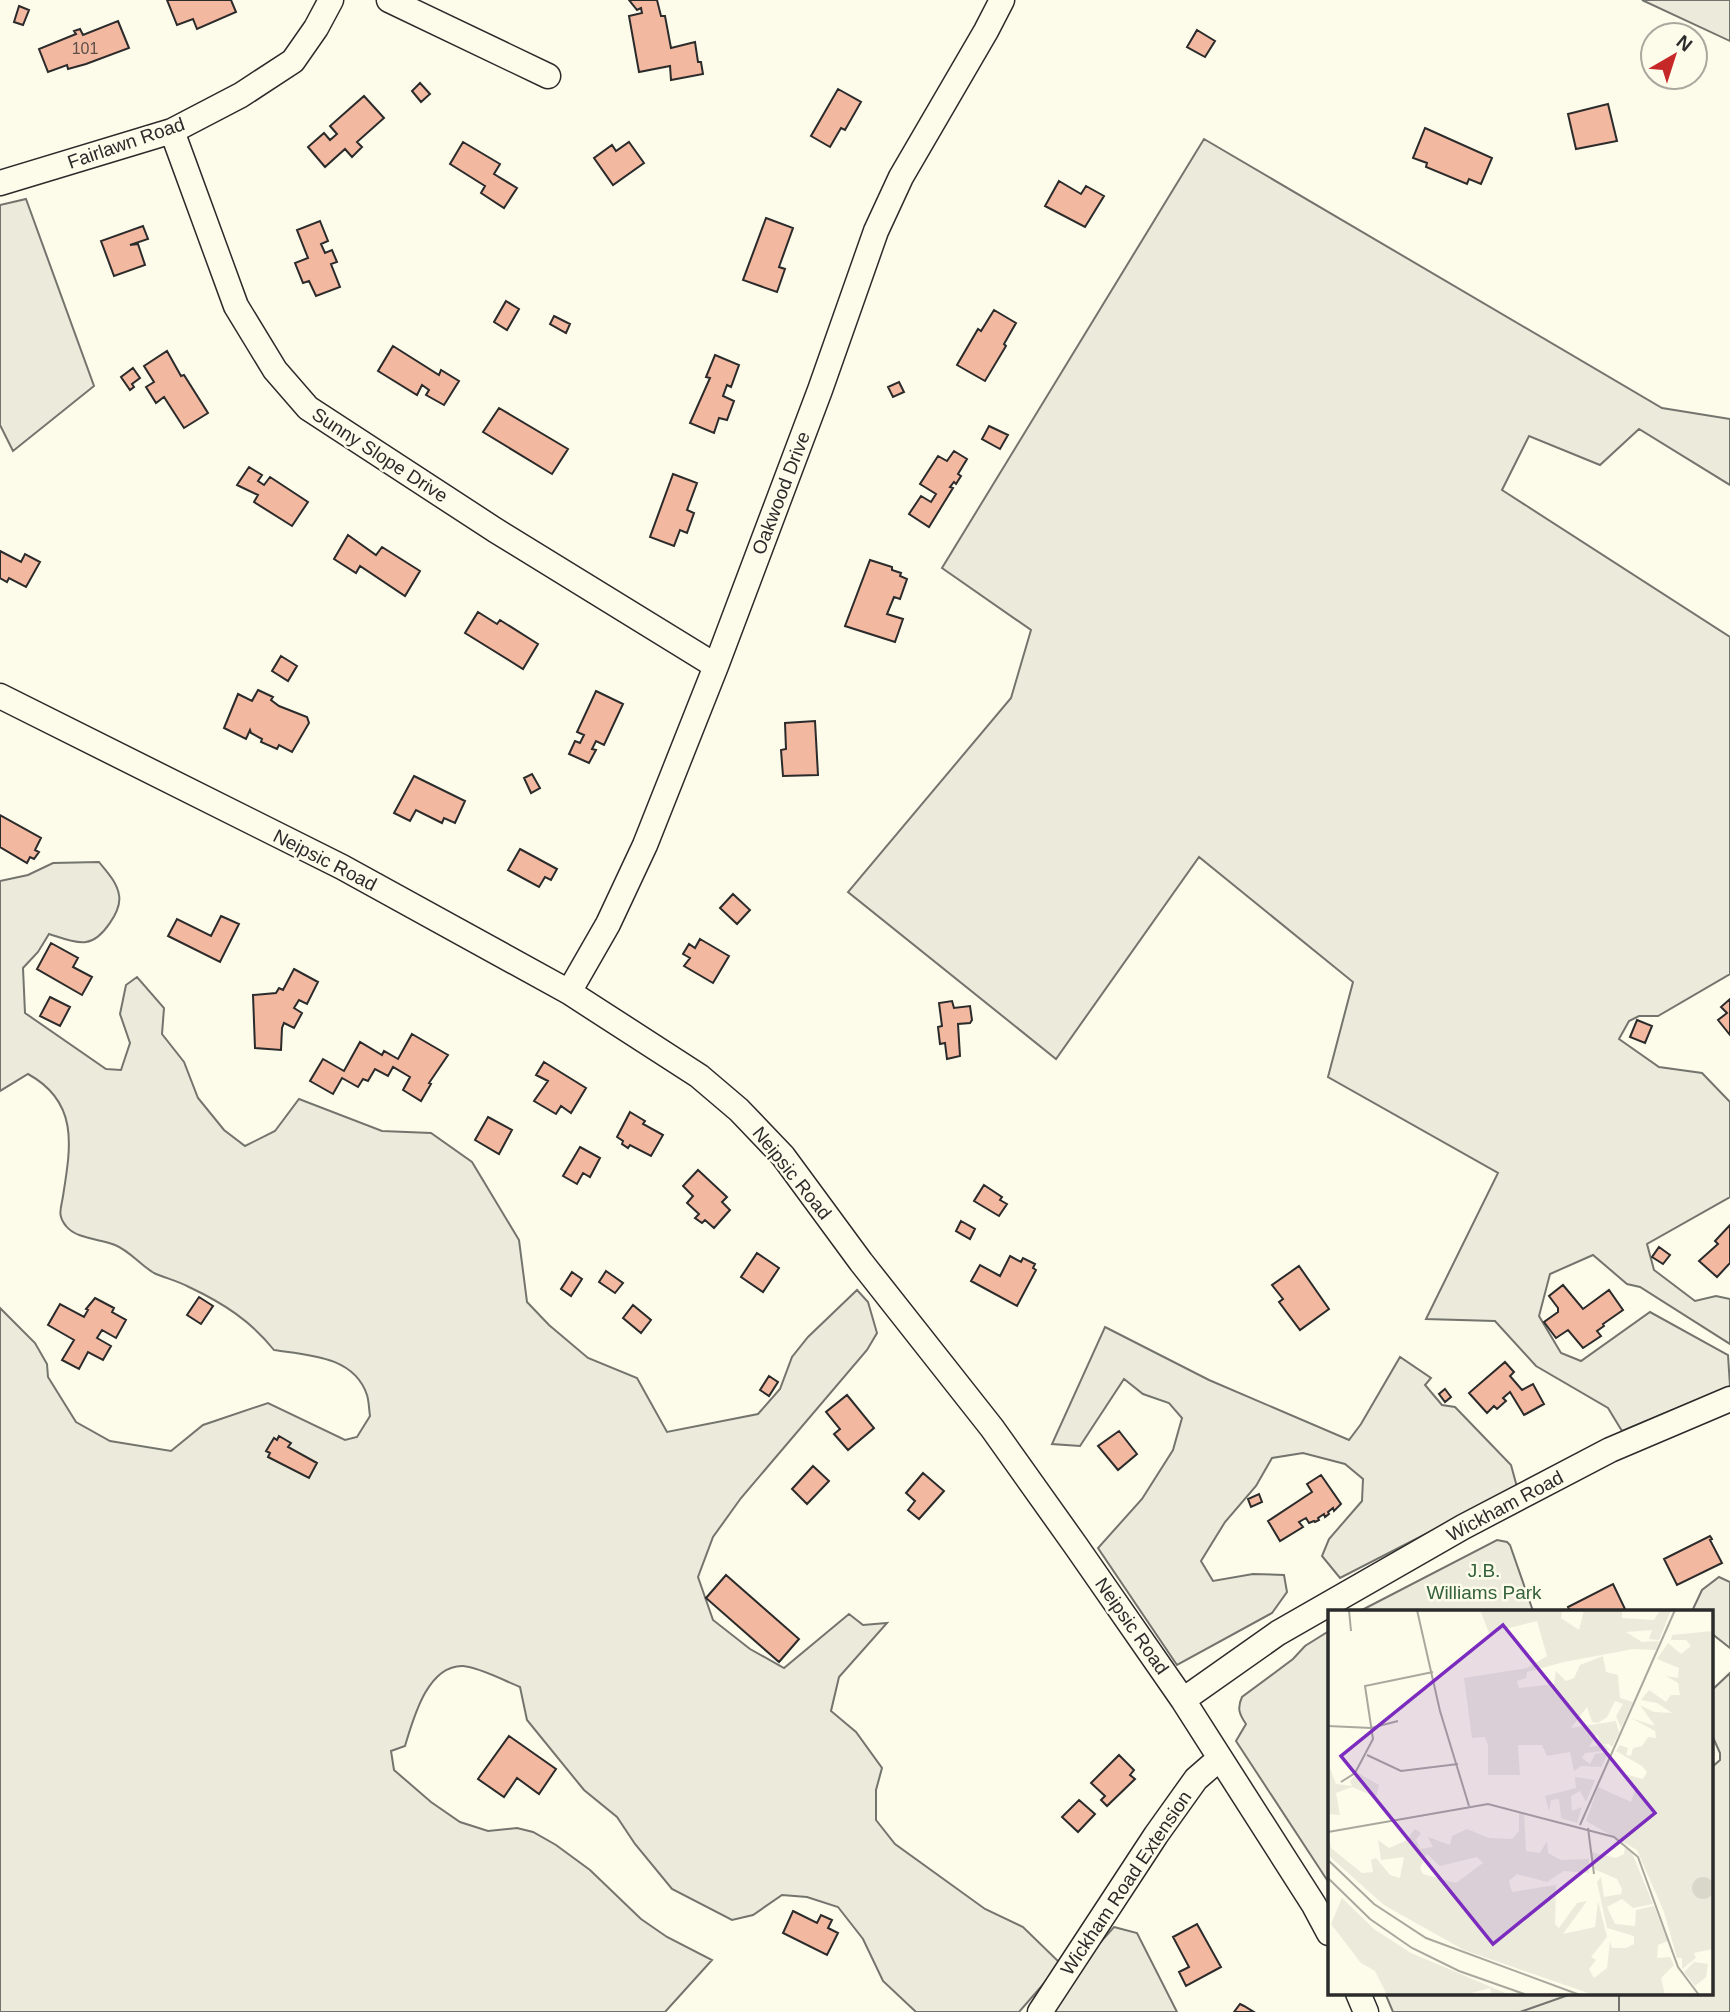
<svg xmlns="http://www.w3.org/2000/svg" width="1730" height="2012" font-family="Arial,sans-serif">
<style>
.green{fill:#ecebdb;stroke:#74746e;stroke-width:2}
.parking{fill:#eceadb;stroke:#74746e;stroke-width:2}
.building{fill:#f2b8a0;stroke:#2b2b2b;stroke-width:2}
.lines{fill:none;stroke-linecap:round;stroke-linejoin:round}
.minor-casing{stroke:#2b2b2b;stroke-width:27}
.minor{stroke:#fdfbea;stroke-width:24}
.labels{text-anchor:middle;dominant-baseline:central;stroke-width:5;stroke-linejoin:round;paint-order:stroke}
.number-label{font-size:16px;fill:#5d4e48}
.street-label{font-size:19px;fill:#2b2b2b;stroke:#fdfbea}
.park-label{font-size:19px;fill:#34623c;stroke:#fdfbea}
.inset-road{fill:none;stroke:#a9a89e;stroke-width:2}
.view{fill:#7b2cbf;fill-opacity:0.15;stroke:#7b2cbf;stroke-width:3.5}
.inset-edge{fill:none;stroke:#2b2b2b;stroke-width:3.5}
</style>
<rect width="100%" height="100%" fill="#fdfbea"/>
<path class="green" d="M 1642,0 L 1730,0 L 1730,41 Z
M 1204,139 L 1662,408 L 1730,419 L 1730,485 L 1639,429 L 1600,465 L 1529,436 L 1502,490 L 1730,637 L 1730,974 L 1658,1016 L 1639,1016 L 1629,1021 L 1619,1039 L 1659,1067 L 1702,1073 L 1730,1102 L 1730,1197 L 1647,1244 L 1654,1270 L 1695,1301 L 1716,1296 L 1730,1299 L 1730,1344 L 1640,1287 L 1627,1284 L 1593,1255 L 1550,1274 L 1539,1316 L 1561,1353 L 1581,1361 L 1650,1312 L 1728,1355 L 1730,1386 L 1622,1431 L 1608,1408 L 1536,1366 L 1495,1321 L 1426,1319 L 1498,1173 L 1328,1077 L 1353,982 L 1199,857 L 1056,1059 L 848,892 L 1011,698 L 1031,630 L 942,568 Z
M 26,199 L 94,386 L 13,451 L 0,425 L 0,205 Z
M 99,862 C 107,872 117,882 119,895 C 122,910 102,940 86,942 C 75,944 59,937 49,934 L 38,952 L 23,968 L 25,1013 L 106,1069 L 121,1070 L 130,1043 L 120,1014 L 126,985 L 137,977 L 164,1008 L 162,1034 L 184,1062 L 198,1098 L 224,1130 L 245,1146 L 275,1131 L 299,1099 L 382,1131 L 431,1133 L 472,1162 L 519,1240 L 527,1302 L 549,1325 L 588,1358 L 637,1378 L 667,1432 L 758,1414 L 780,1389 L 792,1357 L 808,1337 L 857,1290 L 868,1302 L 877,1333 L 867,1350 L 741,1498 L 713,1537 L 698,1577 L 713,1620 L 750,1649 L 784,1668 L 849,1614 L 863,1625 L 887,1623 L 839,1677 L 831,1711 L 856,1732 L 882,1768 L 876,1790 L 876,1820 L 895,1844 L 985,1909 L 1023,1927 L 1061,1964 L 1019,2012 L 916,2012 L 883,1981 L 863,1939 L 838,1907 L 807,1897 L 782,1895 L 753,1915 L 732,1920 L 672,1889 L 635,1844 L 617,1817 L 584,1790 L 527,1720 L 520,1687 C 505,1681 479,1667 463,1666 C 427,1665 413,1720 405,1746 L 391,1751 L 394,1770 L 431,1802 L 460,1822 L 488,1831 L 517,1828 L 533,1832 L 556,1845 L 590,1870 L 641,1919 L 667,1937 L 712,1960 L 665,2012 L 0,2012 L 0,1308 L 35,1343 L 47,1364 L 48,1377 L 76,1422 L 110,1441 L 171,1451 L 203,1425 L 268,1403 L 345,1440 L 357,1437 L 370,1416 C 369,1410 369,1401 367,1395 C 354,1356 308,1355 274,1350 C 251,1321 223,1303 189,1287 C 178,1281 165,1278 154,1273 C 140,1265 130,1251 115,1245 C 101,1239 76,1239 66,1226 C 57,1215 61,1209 63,1196 C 71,1146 79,1102 28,1074 L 0,1091 L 0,881 L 28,875 L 53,863 Z
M 1105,1327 L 1209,1380 L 1349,1440 L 1361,1424 L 1400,1357 L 1431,1378 L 1425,1385 L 1442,1405 L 1455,1407 L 1511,1465 L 1517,1487 L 1340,1578 L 1322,1556 L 1329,1539 L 1362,1501 L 1363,1479 L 1345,1464 L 1303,1453 L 1272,1458 L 1256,1486 L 1225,1522 L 1201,1561 L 1213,1581 L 1253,1574 L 1284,1575 L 1287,1592 L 1272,1613 L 1177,1665 L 1098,1548 L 1142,1499 L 1173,1450 L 1182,1418 L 1169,1403 L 1143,1394 L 1124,1379 L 1080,1446 L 1052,1444 Z
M 1497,1540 L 1507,1542 L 1510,1545 L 1533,1611 L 1360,1611 Z
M 1719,1577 L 1730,1582 L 1730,1648 L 1711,1633 L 1711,1611 L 1694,1611 L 1693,1609 L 1702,1590 Z
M 1329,1631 L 1329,1883 L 1236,1741 L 1246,1724 C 1239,1714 1237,1708 1242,1697 L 1293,1659 L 1305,1646 Z
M 1730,1673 L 1730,2012 L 1393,2012 L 1385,1993 L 1711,1993 L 1711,1768 L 1720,1760 L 1720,1753 L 1711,1733 L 1711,1691 Z
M 1114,1927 L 1137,1933 L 1177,2012 L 1052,2012 L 1098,1945 Z"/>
<path class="parking" d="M 1574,1993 L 1619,1993 L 1619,2012 L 1520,2012 Z"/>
<path class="building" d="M 167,0 L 231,0 L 236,12 L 197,29 L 193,19 L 177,25 Z
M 629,0 L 657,0 L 661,16 L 665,16 L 671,48 L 695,42 L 698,62 L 701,62 L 703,74 L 671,80 L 670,66 L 639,72 L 629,16 L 642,13 L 641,8 L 637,10 Z
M 19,6 L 29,10 L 23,25 L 14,22 Z
M 118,21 L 129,48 L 86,64 L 68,69 L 67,65 L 48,72 L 39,49 L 76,34 L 74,31 L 80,29 L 83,35 Z
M 1197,30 L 1215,41 L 1205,57 L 1187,47 Z
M 420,83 L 430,94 L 421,102 L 412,91 Z
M 838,89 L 861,102 L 845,130 L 841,128 L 830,147 L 811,136 Z
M 364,96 L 384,118 L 357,142 L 362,147 L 352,157 L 345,149 L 325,167 L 308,147 L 324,133 L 330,140 L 337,134 L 330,126 Z
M 1608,104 L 1617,141 L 1576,149 L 1568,114 Z
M 1425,128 L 1492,158 L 1481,184 L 1469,179 L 1467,184 L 1426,167 L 1427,163 L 1413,158 Z
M 463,142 L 500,164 L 494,174 L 517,188 L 504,208 L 481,193 L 485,186 L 450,164 Z
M 629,142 L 644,163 L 613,185 L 594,158 L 612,145 L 616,151 Z
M 1059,181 L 1081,194 L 1086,186 L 1104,196 L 1085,227 L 1045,206 Z
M 766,218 L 793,228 L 779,267 L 785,269 L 777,292 L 743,280 Z
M 320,221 L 328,241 L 321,244 L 325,253 L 332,250 L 337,262 L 331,264 L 340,287 L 316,296 L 309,281 L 303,283 L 295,263 L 308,258 L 297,230 Z
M 143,226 L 148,239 L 130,245 L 138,244 L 145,265 L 114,276 L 101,241 Z
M 506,301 L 519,309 L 507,330 L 494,322 Z
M 994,310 L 1016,323 L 1004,344 L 1006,346 L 985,381 L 957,365 L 978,329 L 981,331 Z
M 554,316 L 570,324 L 566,333 L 550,324 Z
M 393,346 L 439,375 L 441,370 L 459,381 L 444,405 L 426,395 L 429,390 L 422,385 L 417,395 L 378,371 Z
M 167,351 L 181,376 L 184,375 L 208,413 L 184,428 L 164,397 L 156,403 L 146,387 L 154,382 L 144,366 Z
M 715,355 L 739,365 L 731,387 L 727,385 L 723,396 L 734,401 L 727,420 L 719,418 L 714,433 L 690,423 L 710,378 L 706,377 Z
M 133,368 L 140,378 L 132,384 L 134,387 L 130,390 L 121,377 Z
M 899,382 L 904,392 L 893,397 L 888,387 Z
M 499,408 L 568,449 L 552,474 L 483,432 Z
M 989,426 L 1008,435 L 1000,449 L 982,439 Z
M 954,451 L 967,459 L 958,474 L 961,476 L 956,484 L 954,482 L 950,487 L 953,488 L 929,527 L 909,514 L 921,496 L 931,502 L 936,494 L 920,484 L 938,456 L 947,461 Z
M 249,467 L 262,475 L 258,481 L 264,485 L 270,477 L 308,502 L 292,526 L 254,502 L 258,495 L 237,485 Z
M 673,474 L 697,483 L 687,510 L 694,513 L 687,533 L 680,530 L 674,546 L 650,537 Z
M 348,535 L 376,555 L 382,547 L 420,571 L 405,596 L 360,566 L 356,573 L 334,559 Z
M 0,551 L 21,562 L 25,554 L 40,562 L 26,587 L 9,578 L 7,582 L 0,578 Z
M 870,560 L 892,567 L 892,570 L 901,573 L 900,576 L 907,579 L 900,599 L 894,597 L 887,614 L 903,619 L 895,642 L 845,626 Z
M 478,612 L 497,624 L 500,620 L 538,644 L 523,669 L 465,633 Z
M 281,656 L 297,666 L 288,681 L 272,671 Z
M 258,690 L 273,697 L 271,700 L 279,706 L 307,717 L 309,723 L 292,752 L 279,745 L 277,749 L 261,742 L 262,739 L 251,733 L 250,730 L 246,739 L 224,728 L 238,694 L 252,701 Z
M 596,691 L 623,704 L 604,745 L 596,741 L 592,749 L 596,750 L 589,763 L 569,754 L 575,741 L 580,743 L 584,735 L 577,732 Z
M 815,721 L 818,775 L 783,776 L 781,750 L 786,749 L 785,723 Z
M 532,774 L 540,788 L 531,793 L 524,778 Z
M 414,776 L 465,801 L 455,823 L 444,818 L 442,823 L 416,810 L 410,821 L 394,813 Z
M 0,815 L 41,838 L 35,850 L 39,852 L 34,859 L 30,857 L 27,863 L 0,847 Z
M 520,849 L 557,869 L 551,880 L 545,877 L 539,887 L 508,870 Z
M 733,894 L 750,910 L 737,924 L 720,908 Z
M 221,916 L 239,924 L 220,962 L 168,936 L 177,919 L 211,936 Z
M 700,939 L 729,956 L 713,983 L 684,966 L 690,958 L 683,954 L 689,944 L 695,948 Z
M 51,943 L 78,958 L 73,967 L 92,977 L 82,995 L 37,969 Z
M 294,969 L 318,982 L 307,1004 L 299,1000 L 294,1008 L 302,1013 L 294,1028 L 284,1023 L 282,1028 L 281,1050 L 255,1048 L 253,995 L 276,993 L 279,988 L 283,990 Z
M 50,997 L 70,1007 L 60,1026 L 40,1016 Z
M 1730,999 L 1730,1035 L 1718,1020 L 1727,1013 L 1721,1007 Z
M 952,1001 L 954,1008 L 970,1006 L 972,1020 L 970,1023 L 958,1024 L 960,1056 L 947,1059 L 945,1043 L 940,1044 L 938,1027 L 942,1026 L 939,1003 Z
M 1637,1020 L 1652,1026 L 1645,1043 L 1630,1037 Z
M 412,1034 L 448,1055 L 429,1083 L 431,1084 L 421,1101 L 403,1090 L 410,1077 L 393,1067 L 388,1076 L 375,1069 L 368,1081 L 363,1079 L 358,1087 L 342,1078 L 333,1094 L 310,1081 L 323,1059 L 344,1071 L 360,1042 L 382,1055 L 384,1051 L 398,1059 Z
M 544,1062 L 586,1088 L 571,1113 L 561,1106 L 556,1114 L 534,1101 L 548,1081 L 536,1075 Z
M 630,1112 L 645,1121 L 643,1124 L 663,1135 L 651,1156 L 630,1145 L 628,1148 L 622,1144 L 623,1141 L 617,1137 Z
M 488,1117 L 512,1130 L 499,1154 L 475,1140 Z
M 580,1147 L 600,1158 L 590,1177 L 583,1173 L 577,1184 L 563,1176 Z
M 698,1170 L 727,1197 L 722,1202 L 730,1210 L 714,1228 L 705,1220 L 702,1223 L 695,1218 L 699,1214 L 687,1203 L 693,1196 L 683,1186 Z
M 984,1185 L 1002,1197 L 1000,1200 L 1007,1204 L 999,1216 L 974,1201 Z
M 961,1221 L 975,1229 L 970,1239 L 956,1231 Z
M 1730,1225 L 1730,1263 L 1717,1277 L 1699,1261 L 1718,1244 L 1715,1241 Z
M 1659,1247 L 1670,1255 L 1663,1264 L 1652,1257 Z
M 757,1253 L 779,1268 L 763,1292 L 741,1277 Z
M 1010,1256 L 1021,1262 L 1023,1258 L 1035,1264 L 1033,1268 L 1036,1270 L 1017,1306 L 971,1281 L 980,1265 L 1000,1276 Z
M 1299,1266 L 1329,1309 L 1300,1330 L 1279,1302 L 1283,1299 L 1272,1285 Z
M 606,1271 L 623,1283 L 615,1293 L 599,1282 Z
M 572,1272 L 582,1279 L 571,1296 L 561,1289 Z
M 1563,1285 L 1583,1309 L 1609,1290 L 1623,1310 L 1603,1324 L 1604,1326 L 1597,1331 L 1601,1336 L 1583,1348 L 1568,1330 L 1556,1338 L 1544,1322 L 1558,1312 L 1558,1308 L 1549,1296 Z
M 199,1297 L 213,1306 L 201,1324 L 187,1315 Z
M 95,1298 L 114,1308 L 112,1312 L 126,1320 L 116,1338 L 102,1330 L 97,1338 L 111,1346 L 103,1360 L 88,1352 L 79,1369 L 62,1360 L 74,1340 L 48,1325 L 60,1304 L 84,1317 L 88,1310 L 86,1309 Z
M 633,1305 L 651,1320 L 641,1333 L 623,1318 Z
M 1505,1362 L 1514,1372 L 1510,1376 L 1522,1390 L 1533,1384 L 1544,1404 L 1524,1415 L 1510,1392 L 1503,1398 L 1506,1401 L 1497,1409 L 1494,1406 L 1487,1413 L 1469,1393 Z
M 769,1376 L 778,1382 L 769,1396 L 760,1390 Z
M 1445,1389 L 1451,1397 L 1445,1402 L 1439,1394 Z
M 847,1395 L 874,1428 L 848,1450 L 834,1434 L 840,1429 L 826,1412 Z
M 1119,1431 L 1137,1454 L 1118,1470 L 1098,1446 Z
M 279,1436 L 291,1443 L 288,1447 L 317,1463 L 309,1478 L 268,1457 L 270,1453 L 266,1451 L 274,1438 L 277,1440 Z
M 813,1466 L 829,1481 L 807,1504 L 792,1489 Z
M 923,1473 L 944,1491 L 919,1519 L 908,1510 L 915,1501 L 906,1493 Z
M 1321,1475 L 1341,1504 L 1334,1511 L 1333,1508 L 1328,1512 L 1329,1514 L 1325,1517 L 1324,1514 L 1318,1518 L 1319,1520 L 1315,1522 L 1314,1521 L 1309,1523 L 1306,1518 L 1299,1522 L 1303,1527 L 1280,1541 L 1268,1521 L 1312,1492 L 1307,1484 Z
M 1259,1494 L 1262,1502 L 1251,1507 L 1248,1499 Z
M 1710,1536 L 1712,1539 L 1710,1540 L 1722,1563 L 1677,1585 L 1664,1559 Z
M 726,1575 L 799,1639 L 779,1662 L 706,1598 Z
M 1613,1584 L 1625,1609 L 1621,1611 L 1570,1611 L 1568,1607 Z
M 509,1736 L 556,1769 L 539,1794 L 517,1778 L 504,1797 L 478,1779 Z
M 1119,1755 L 1134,1770 L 1130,1775 L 1135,1779 L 1107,1806 L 1101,1800 L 1105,1796 L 1091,1783 Z
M 1079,1800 L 1095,1814 L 1078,1832 L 1062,1817 Z
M 793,1911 L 817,1923 L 821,1915 L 832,1920 L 828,1928 L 838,1933 L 827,1955 L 783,1933 Z
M 1197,1924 L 1221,1967 L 1186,1986 L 1179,1972 L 1189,1967 L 1173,1937 Z
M 1240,2004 L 1244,2006 L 1254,2012 L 1234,2012 Z"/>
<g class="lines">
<defs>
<path id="minor" d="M 389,0 L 548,76
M 172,131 L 236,306 L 275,370 L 308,408 L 495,530 L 716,666
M 0,183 L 172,131 L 241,95 L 293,61 L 316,28 L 331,0
M 0,696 L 342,867 L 569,992 L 699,1076 L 739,1110 L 783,1156 L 861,1262 L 992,1428 L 1076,1546 L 1183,1700 L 1314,1905 L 1329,1933
M 569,992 L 608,924 L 645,845 L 716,666 L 820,390 L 876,231 L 901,177 L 986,31 L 1002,0
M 1183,1700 L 1278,1633 L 1463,1527 L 1610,1450 L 1730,1399
M 1358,1993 L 1366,2012
M 1040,2012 L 1156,1835 L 1196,1779 L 1219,1759"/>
</defs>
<use href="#minor" class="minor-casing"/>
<use href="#minor" class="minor"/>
</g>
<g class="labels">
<g class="number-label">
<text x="85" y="48">101</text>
</g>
<g class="street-label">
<text transform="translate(126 143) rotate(-19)">Fairlawn Road</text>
<text transform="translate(380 455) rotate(33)">Sunny Slope Drive</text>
<text transform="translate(781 493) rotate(-69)">Oakwood Drive</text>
<text transform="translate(325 860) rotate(27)">Neipsic Road</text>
<text transform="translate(792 1173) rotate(51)">Neipsic Road</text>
<text transform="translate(1505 1506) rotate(-28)">Wickham Road</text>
<text transform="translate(1132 1626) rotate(55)">Neipsic Road</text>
<text transform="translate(1126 1883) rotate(-56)">Wickham Road Extension</text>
</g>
<g class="park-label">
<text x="1484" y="1570">J.B.<tspan x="1484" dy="22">Williams Park</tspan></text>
</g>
</g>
<g transform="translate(1328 1610)">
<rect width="385" height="385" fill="#fdfbea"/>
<path d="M 152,0 L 234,0 L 233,8 L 251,20 L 256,0 L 294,0 L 294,8 L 326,10 L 332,0 L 343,0 L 331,30 L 321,29 L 324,20 L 298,22 L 314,32 L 331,31 L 328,40 L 305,39 L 236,52 L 199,62 L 198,68 L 189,71 L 191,78 L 226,74 L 228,61 L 238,71 L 246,68 L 252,55 L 275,46 L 278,62 L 290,65 L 292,88 L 305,92 L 293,118 L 288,106 L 295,94 L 287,91 L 279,107 L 270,113 L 264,112 L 259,97 L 243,118 L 288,111 L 291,123 L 284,137 L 281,134 L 273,135 L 269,124 L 261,137 L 277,135 L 282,140 L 257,143 L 254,148 L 262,154 L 267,144 L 281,142 L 273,157 L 253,156 L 246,161 L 242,142 L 219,146 L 214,135 L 190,135 L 192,165 L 160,165 L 160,135 L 157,127 L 144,128 L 136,68 L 199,58 L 219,46 L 209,11 L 161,23 ZM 385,21 L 385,339 L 366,343 L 368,348 L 354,359 L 354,348 L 349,348 L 336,302 L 309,240 L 258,211 L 270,177 L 303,192 L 307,180 L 293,163 L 315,169 L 319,162 L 314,156 L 288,141 L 292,135 L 300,138 L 298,145 L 303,146 L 305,138 L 314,136 L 320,127 L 328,128 L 327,121 L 303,108 L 327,116 L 312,95 L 326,102 L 344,103 L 329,93 L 313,90 L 321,80 L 338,92 L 343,85 L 352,85 L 350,73 L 338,66 L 350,68 L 351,58 L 329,49 L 340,33 L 353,44 L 363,36 L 358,30 L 343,30 L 344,25 ZM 0,153 L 8,174 L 24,176 L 22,171 L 30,163 L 51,175 L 48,187 L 24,177 L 8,183 L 12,205 L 0,204 ZM 247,167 L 267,170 L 258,192 L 252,181 L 243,186 L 244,201 L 254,197 L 249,213 L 233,208 L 231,189 L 223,190 L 221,201 L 217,186 L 248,178 ZM 191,202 L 196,204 L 198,241 L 212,243 L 219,231 L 220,243 L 233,250 L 261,249 L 261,263 L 236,261 L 219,272 L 189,264 L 181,271 L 184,282 L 228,275 L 227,314 L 231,318 L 249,293 L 259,291 L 235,324 L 267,317 L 270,291 L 279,327 L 263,347 L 268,350 L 261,359 L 266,368 L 279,358 L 282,331 L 284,338 L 298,338 L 306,334 L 306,326 L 279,318 L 269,272 L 273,267 L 276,287 L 293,284 L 294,279 L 289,269 L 266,259 L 263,242 L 288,248 L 296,244 L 297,237 L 304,243 L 325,294 L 305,298 L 294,289 L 279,297 L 287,314 L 307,316 L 308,300 L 326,296 L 340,331 L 330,335 L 329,348 L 342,347 L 346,355 L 333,368 L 337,385 L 266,385 L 136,340 L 56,295 L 0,245 L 1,224 L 3,238 L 34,263 L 45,262 L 43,250 L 48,248 L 62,265 L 72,268 L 76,247 L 53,250 L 50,230 L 61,238 L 77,231 L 87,219 L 93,223 L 88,230 L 92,239 L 105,237 L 100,227 L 122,235 L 124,226 L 139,219 L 161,228 L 184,229 L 191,221 ZM 99,244 L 112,256 L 149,247 L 155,253 L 128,273 L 95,264 L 92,258 ZM 14,288 L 46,319 L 83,343 L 182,385 L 164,385 L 162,378 L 136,385 L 59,385 L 47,361 L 33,353 L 3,314 ZM 366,352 L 380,354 L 378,367 L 367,376 L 356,362 Z" fill="#ecebdb" fill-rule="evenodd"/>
<path d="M364 278a11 11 0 1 1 22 0a11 11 0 1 1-22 0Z" fill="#d8d7c9"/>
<path class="inset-road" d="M 21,0 L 23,21M 89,0 L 112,101 L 141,196M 0,116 L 43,118 L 70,111M 39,145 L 73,161 L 130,154M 13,172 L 27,163 L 45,129 L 37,76 L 105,62M 252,215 L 347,0M 260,218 L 266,264M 0,222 L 160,194 L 286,227 L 310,247 L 350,357 L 371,385M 0,250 L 46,294 L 98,328 L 252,385M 0,268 L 42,309 L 84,338 L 131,361 L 199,385"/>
<path class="view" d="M 175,15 L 327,203 L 165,334 L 13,146 Z"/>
<rect width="385" height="385" class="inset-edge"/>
</g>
<g transform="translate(1674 56) rotate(39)"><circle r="33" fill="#fdfbea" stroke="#a9a89e" stroke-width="2"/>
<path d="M0-5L12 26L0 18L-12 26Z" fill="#c62828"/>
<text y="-10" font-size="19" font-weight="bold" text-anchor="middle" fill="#2b2b2b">N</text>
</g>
</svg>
